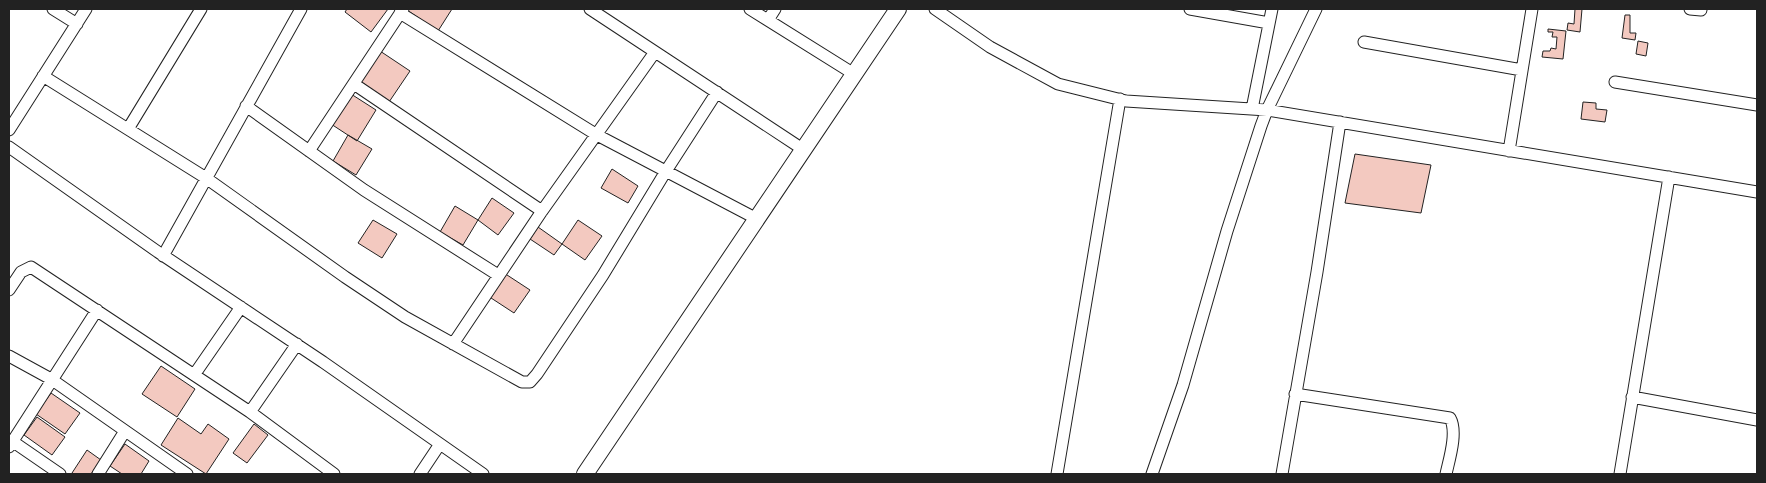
<svg xmlns="http://www.w3.org/2000/svg" width="1766" height="483" font-family="'Sofia Sans Condensed',sans-serif">
<style>
.building{fill:#f3c9c0;stroke:#222}
.lines{fill:none;stroke-linecap:round;stroke-linejoin:round}
.street-casing{stroke:#222;stroke-width:13}
.secondary-casing{stroke:#222;stroke-width:18}
.street{stroke:#fff;stroke-width:11}
.secondary{stroke:#fff;stroke-width:16}
</style>
<rect width="100%" height="100%" fill="#fff"/>
<path class="building" d="M 347,9 L 388,9 L 371,32 L 345,12 Z
M 408,9 L 452,9 L 438,31 L 407,10 Z
M 1575,9 L 1582,9 L 1580,32 L 1567,30 L 1568,23 L 1574,24 Z
M 1625,15 L 1630,15 L 1630,33 L 1636,33 L 1635,40 L 1622,38 Z
M 1548,29 L 1566,31 L 1563,59 L 1542,57 L 1543,51 L 1550,51 L 1551,48 L 1556,49 L 1557,37 L 1552,37 L 1553,32 L 1548,32 Z
M 1638,41 L 1648,43 L 1646,56 L 1636,54 Z
M 380,51 L 410,71 L 389,102 L 360,81 Z
M 351,94 L 376,110 L 357,141 L 331,124 Z
M 1583,102 L 1596,103 L 1596,109 L 1607,110 L 1605,122 L 1581,119 Z
M 348,135 L 372,149 L 356,175 L 333,161 Z
M 1355,154 L 1431,165 L 1421,213 L 1345,203 Z
M 612,169 L 638,186 L 628,203 L 601,188 Z
M 492,198 L 514,213 L 498,235 L 478,220 Z
M 455,206 L 478,220 L 463,245 L 440,232 Z
M 373,220 L 397,234 L 382,258 L 358,243 Z
M 578,220 L 602,236 L 585,260 L 562,244 Z
M 538,227 L 562,244 L 554,255 L 530,239 Z
M 504,273 L 530,290 L 514,313 L 488,296 Z
M 161,366 L 195,389 L 177,417 L 142,394 Z
M 51,393 L 80,413 L 65,434 L 36,414 Z
M 37,417 L 65,437 L 52,455 L 24,435 Z
M 178,418 L 201,434 L 208,424 L 229,439 L 206,474 L 161,445 Z
M 254,424 L 268,435 L 247,463 L 233,453 Z
M 125,444 L 149,461 L 141,474 L 122,474 L 110,466 Z
M 87,450 L 101,460 L 91,474 L 74,474 L 72,473 Z"/>
<g class="lines">
<defs>
<path id="street" d="M 53,9 L 77,24
M 590,9 L 804,150
M 750,9 L 854,74
M 935,9 L 990,47 L 1058,84 L 1126,101 L 1267,110 L 1757,192
M 1190,9 L 1269,23
M 1690,9 L 1701,10
M 400,13 L 597,135 L 757,219
M 768,20 L 775,9
M 1364,42 L 1522,70
M 43,76 L 206,178 L 345,277 L 405,317 L 522,382 L 530,382 L 537,374 L 603,275 L 666,171 L 717,92
M 1615,82 L 1757,105
M 354,84 L 542,211
M 246,106 L 364,190 L 498,275
M 1252,109 L 1272,9
M 128,129 L 201,9
M 9,130 L 86,9
M 9,147 L 158,252 L 323,362 L 483,474
M 309,151 L 403,9
M 1509,151 L 1532,9
M 163,256 L 301,9
M 9,290 L 21,272 L 31,267 L 250,412 L 334,474
M 453,344 L 542,211 L 655,52
M 9,356 L 51,379 L 187,474
M 194,375 L 241,307
M 1295,394 L 1450,418 C 1458,432 1449,460 1446,474
M 1632,397 L 1757,420
M 250,412 L 297,344
M 12,441 L 60,474
M 9,447 L 97,310
M 98,474 L 125,431
M 420,474 L 440,444
M 1057,474 L 1120,99
M 1152,474 L 1183,385 L 1227,231 L 1261,126 L 1267,110 L 1316,9
M 1282,474 L 1317,272 L 1340,122
M 1620,474 L 1669,177"/>
<path id="secondary" d="M 585,474 L 898,9"/>
</defs>
<use href="#street" class="street-casing"/>
<use href="#secondary" class="secondary-casing"/>
<use href="#street" class="street"/>
<use href="#secondary" class="secondary"/>
</g>
<rect width="1766" height="483" fill="none" stroke="#222222" stroke-width="20"/>
</svg>
